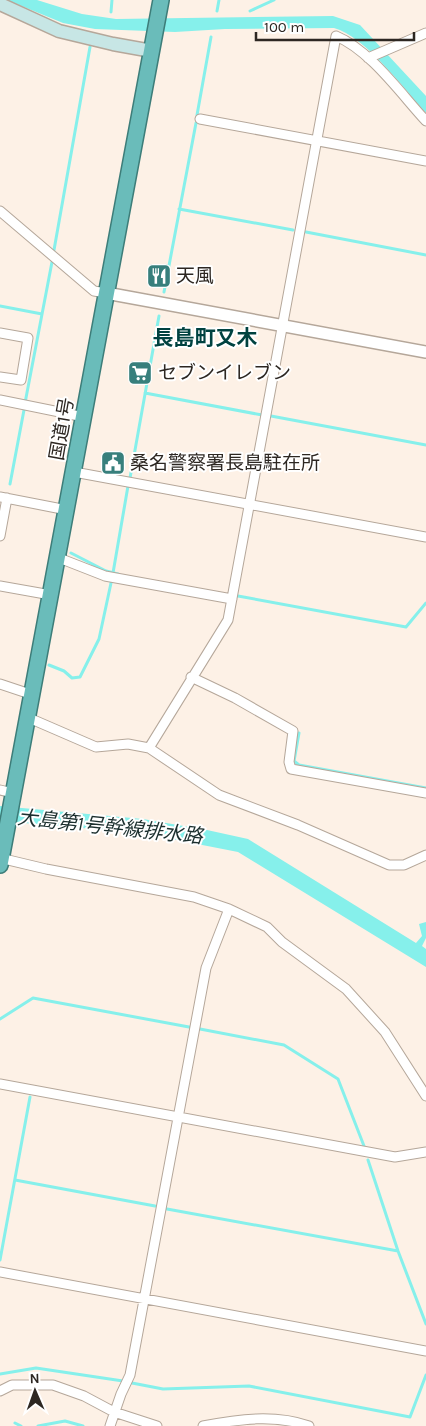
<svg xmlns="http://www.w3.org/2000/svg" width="426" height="1426" font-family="Karla,'Noto Sans JP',sans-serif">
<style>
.water{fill:#86f0eb}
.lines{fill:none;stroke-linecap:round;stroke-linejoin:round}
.stream{stroke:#86f0eb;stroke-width:3}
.minor-casing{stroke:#b5a79a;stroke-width:11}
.tertiary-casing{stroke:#b5a79a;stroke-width:14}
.secondary-casing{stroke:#b5a79a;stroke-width:15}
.trunk-casing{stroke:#3d7d79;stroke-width:18}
.minor{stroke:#fff;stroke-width:9}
.tertiary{stroke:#fff;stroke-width:11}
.secondary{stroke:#c7e6e5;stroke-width:12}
.trunk{stroke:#6abcba;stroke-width:15}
.labels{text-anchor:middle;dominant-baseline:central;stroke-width:4;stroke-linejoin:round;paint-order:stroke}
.poi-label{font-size:19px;fill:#2d2722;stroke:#fff;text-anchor:start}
.street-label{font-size:19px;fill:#2d2722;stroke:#fff}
.water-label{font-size:20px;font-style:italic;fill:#1b2f2e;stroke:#fff}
.quarter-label{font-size:21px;font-weight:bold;fill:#004240;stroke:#fff}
</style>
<rect width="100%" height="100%" fill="#fdf1e6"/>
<path class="water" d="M 7,0 L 37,0 L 82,14 L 116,19 L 333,16 L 360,25 L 426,96 L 426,113 C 403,88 365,36 334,28 L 225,29 L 175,32 L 95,29 L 63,23 Z
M 0,806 L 143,819 L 207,830 L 248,839 L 416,943 L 422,936 L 419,924 L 426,922 L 426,938 L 422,946 L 426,949 L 426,967 L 238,852 L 141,833 L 0,821 Z"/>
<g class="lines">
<path class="stream" d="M 217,11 L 219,0
M 250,11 L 274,0
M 111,12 L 112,0
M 197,115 L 211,37
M 179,209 L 293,230
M 306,232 L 426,255
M 54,250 L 90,47
M 164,292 L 196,123
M 0,306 L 42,314
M 145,393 L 262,415
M 25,403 L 52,262
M 271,416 L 426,445
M 130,478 L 159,316
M 10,484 L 24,410
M 71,553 L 106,571 L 118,574
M 113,573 L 128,486
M 238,596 L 406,627 L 426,603
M 49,665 L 64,671 L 72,678 L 80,677 L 99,639 L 111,583
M 299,733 L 294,761 L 299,765 L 426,788
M 0,1019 L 33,998 L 189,1027
M 200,1029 L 284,1045 L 338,1079 L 364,1146
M 368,1160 L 398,1251 L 426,1324
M 15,1180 L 155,1206
M 167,1209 L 398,1251
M 0,1260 L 30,1097
M 0,1374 L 36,1368 L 123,1381
M 132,1383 L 163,1389 L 249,1386 L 410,1417 L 426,1375
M 15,1423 L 21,1426
M 38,1426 L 65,1421 L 83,1426"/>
<defs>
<path id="minor" d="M 368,58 L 426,33
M 200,119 L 426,161
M 0,211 L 94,291 L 106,293
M 0,333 L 28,338 L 21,380 L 0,377
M 0,400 L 84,417
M 74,472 L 426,537
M 0,497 L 67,510
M 0,536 L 7,498
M 59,558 L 105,576 L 232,599
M 0,586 L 51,595
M 191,677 L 235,698 L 293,731 L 289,762 L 291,769 L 426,793
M 0,684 L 33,695
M 29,718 L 96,747 L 128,744 L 149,748 L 219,795 L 298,825 L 389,865 L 404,865 L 426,855
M 149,748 L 228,620 L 336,36 C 370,50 401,94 426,121
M 0,790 L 13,793
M 0,858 L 46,869 L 194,897 L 229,909 L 267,927 L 282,942 L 346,989 L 385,1032 L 426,1096
M 0,1084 L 395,1157 L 426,1152
M 0,1272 L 426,1351
M 0,1391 L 12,1385 L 53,1385 L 84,1396 L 114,1412 L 157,1426
M 110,1426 L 121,1394 L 130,1375 L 206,968 L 229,909
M 203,1426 C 238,1419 275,1414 309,1426"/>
<path id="tertiary" d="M 106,293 L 426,352"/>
<path id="secondary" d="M 0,4 L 59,31 L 113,44 L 152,51"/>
<path id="trunk" d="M 0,865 L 161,0"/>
</defs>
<use href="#minor" class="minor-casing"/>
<use href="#tertiary" class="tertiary-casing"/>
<use href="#secondary" class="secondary-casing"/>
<use href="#trunk" class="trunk-casing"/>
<use href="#minor" class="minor"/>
<use href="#tertiary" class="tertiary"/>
<use href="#secondary" class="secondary"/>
<use href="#trunk" class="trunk"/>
</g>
<defs>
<symbol id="restaurant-square" viewBox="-11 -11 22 22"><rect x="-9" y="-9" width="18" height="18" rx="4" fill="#377f7c" stroke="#fff"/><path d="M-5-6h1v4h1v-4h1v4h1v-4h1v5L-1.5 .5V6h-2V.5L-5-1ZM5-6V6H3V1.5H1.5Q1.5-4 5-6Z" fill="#fff"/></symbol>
<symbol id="supermarket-square" viewBox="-11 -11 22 22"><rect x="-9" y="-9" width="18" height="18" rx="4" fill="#377f7c" stroke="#fff"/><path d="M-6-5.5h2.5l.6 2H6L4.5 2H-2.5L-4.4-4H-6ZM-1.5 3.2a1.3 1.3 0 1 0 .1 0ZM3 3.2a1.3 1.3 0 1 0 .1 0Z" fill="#fff"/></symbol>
<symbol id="civic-square" viewBox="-11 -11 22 22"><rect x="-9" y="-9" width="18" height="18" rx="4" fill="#377f7c" stroke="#fff"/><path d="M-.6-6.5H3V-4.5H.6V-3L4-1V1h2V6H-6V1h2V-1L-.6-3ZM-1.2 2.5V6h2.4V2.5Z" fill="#fff"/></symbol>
</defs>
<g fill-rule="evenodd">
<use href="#restaurant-square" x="145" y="262" width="28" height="28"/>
<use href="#supermarket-square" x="126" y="359" width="28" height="28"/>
<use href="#civic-square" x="99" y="449" width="28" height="28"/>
</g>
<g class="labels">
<g class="poi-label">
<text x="176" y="276">天風</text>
<text x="158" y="373">セブンイレブン</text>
<text x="130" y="463">桑名警察署長島駐在所</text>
</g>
<g class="street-label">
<text transform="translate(62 429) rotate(-80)">国道1号</text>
</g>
<g class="water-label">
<text transform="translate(110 827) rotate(6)">大島第1号幹線排水路</text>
</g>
<g class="quarter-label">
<text x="205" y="338">長島町又木</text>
</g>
</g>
<g transform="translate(35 1391) rotate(358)" stroke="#ffffff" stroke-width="4" paint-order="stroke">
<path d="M0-4L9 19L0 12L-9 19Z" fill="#2d2722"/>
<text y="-8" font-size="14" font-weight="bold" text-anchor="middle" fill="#2d2722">N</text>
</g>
<path d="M256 32v8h158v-8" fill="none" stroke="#2d2722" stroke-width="2.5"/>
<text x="264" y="32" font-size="15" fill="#2d2722" stroke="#ffffff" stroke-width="4" paint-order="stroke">100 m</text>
</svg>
